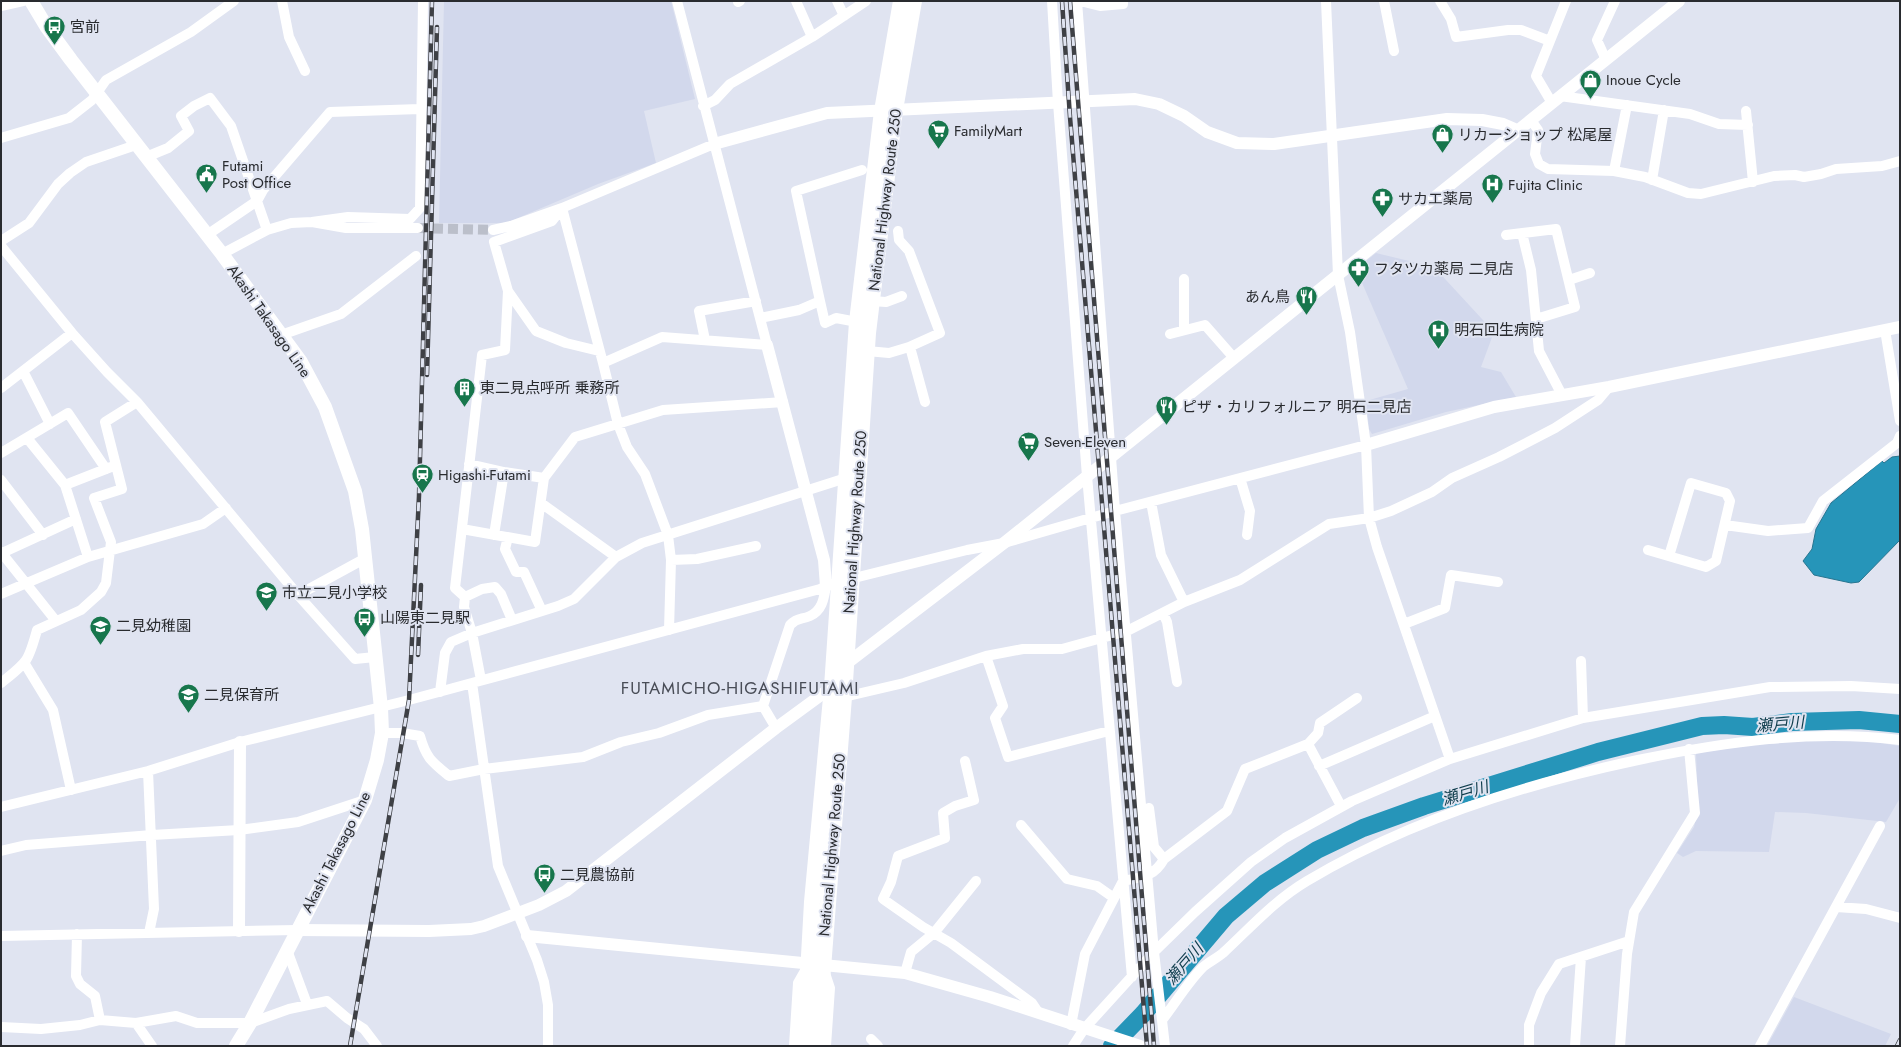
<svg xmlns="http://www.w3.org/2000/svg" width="1901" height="1047" font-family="Jost,'Noto Sans JP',sans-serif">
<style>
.built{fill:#d2d8ec}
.water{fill:#2695b9;stroke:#277590}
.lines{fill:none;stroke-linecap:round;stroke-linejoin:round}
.river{stroke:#2695b9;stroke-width:18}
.minor-tunnel{stroke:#bbbfca;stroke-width:10;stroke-dasharray:10 5;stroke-linecap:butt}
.minor{stroke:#fff;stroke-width:10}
.tertiary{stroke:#fff;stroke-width:12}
.secondary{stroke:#fff;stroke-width:14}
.trunk{stroke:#fff;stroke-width:16}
.rail-casing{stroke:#3e4045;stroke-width:4.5}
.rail{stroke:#e0e4f1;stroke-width:3;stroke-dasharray:9;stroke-linecap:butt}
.labels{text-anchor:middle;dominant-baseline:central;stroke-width:4;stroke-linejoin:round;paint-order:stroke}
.poi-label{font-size:15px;fill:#292b2f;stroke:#e0e4f1;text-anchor:start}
.street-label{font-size:15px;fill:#292b2f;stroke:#e0e4f1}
.water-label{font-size:16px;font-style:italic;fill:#0e3c4c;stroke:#e0e4f1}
.quarter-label{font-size:17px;letter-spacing:1px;fill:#494d57;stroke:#e0e4f1}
</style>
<rect width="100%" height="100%" fill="#e0e4f1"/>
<path class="built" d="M 444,1 L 671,1 L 695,99 L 644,111 L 656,163 L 598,184 L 506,223 L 439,223 Z
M 1376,253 L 1434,267 L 1494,332 L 1481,367 L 1501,372 L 1516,397 L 1446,412 L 1372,434 L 1369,429 L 1366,401 L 1408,389 L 1356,269 Z
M 1780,741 L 1868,741 L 1900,746 L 1900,798 L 1886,822 L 1806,813 L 1775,812 L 1769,852 L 1696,851 L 1683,857 L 1677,853 L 1694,827 L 1698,808 L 1696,753 Z
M 1794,997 L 1891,1034 L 1885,1046 L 1767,1046 Z"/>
<path class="water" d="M 1900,456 L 1900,540 L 1859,582 L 1851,583 L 1814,575 L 1803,561 L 1812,549 L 1816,529 L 1831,503 L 1882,461 L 1884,463 L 1892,457 Z"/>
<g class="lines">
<path class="river" d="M 1112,1046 L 1143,1014 L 1226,916 L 1265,883 L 1317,850 L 1363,828 L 1424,806 L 1598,752 L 1702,726 L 1724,725 L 1753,727 L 1792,722 L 1859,720 L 1900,724"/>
<path class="minor-tunnel" d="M 418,228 L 493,230"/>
<path class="minor" d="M 282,1 L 289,37 L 305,71
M 796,1 L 812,37
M 837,1 L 844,16
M 1052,1 L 1058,103 L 1087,476 L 1132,977
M 1077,1 L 1115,511 L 1154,952 L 1165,1046
M 1080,1 L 1100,6 L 1123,4 L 1123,1
M 1326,1 L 1338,275 L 1350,332 L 1366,445 L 1369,518 L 1377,547 L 1450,759
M 1384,1 L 1394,51
M 1440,1 L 1451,19 L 1456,37 L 1508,30 L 1521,30 L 1550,41
M 738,2 L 740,1
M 1,6 L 23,1
M 1606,60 L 1597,40 L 1615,1
M 1560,96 L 1690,114 L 1719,124 L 1748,125
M 1552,103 L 1536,76 L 1566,1
M 703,106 L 715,100 L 730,84 L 812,37 L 866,1
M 1746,111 L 1753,182
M 1531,120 L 1538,130 L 1535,154 L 1539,164 L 1548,169 L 1614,171 L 1645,177 L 1688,193 L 1701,194 L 1774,176 L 1795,175 L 1804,177 L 1821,174 L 1836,169 L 1882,166 L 1900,161
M 1,138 L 69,118 L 92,100 L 106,80 L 191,32 L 234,1
M 146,157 L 168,148 L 189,131 L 181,116 L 194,106 L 210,98 L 231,126 L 267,230
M 1614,171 L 1627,105
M 1652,180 L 1664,110
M 312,222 L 348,217 L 410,219 L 420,208 L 423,1
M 493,230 L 511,226 L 562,208 L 603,363 L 662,337 L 767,345 L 677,1
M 1522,233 L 1531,270 L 1539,351 L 1562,395
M 207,235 L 257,201 L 263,190 L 330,112 L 420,109
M 1506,235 L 1556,229 L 1575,307 L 1536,319
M 1,241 L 29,223 L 58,184 L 70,173 L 86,162 L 136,145
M 1,246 L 72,333 L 107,372 L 137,402 L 298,595 L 355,659 L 375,657
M 222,254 L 267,230 L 291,223 L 312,222 L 346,228 L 418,228
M 1184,279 L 1184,330
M 1569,280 L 1590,273
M 508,291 L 536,331 L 566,343 L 599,351
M 820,301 L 825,323 L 836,318 L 857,322
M 872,301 L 886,302 L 902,296
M 760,318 L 799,310 L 820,301 L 796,191 L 862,170
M 1885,330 L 1900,421
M 1170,334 L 1205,325 L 1234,358
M 281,335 L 341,314 L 416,256
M 705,340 L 699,311 L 756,301
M 910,347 L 925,402
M 867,351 L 889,353 L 909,347 L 940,333 L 909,251 L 899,240 L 898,231
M 603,363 L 618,424 L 627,447 L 645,474 L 668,535 L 671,560 L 669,630
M 23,371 L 50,424
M 1,388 L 72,333
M 27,438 L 65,485 L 88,557
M 1,453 L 68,413 L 106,469
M 469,464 L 504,472 L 544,478 L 575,437 L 663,410 L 783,402
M 1240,478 L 1250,511 L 1247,535
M 1,480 L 43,535
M 65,485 L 111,467
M 1151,502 L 1161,555 L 1184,602
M 541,503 L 616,557
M 1725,525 L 1768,531 L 1808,528 L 1823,501 L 1897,443 L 1900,436
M 462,529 L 535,542 L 544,478
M 494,535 L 504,472
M 508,537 L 505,549 L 516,572 L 524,572 L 542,611
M 1648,550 L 1706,567 L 1716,561 L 1730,501 L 1726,493 L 1691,483 L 1669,556
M 1,552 L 56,621
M 2,553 L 76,519
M 671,560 L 697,559 L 756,546
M 1,594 L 88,557 L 203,524 L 226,508
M 298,595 L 364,559
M 465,597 L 455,588 L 482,355 L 505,350 L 508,291 L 494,242 L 552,221 L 562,208 L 714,144
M 465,597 L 464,607 L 472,633 L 481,680
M 465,597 L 482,589 L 495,587 L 501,594 L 512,620
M 1163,613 L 1167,622 L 1177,682
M 1404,624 L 1445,608 L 1451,575 L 1498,582
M 986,656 L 1003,706 L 995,718 L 1008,757 L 1109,731
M 1581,661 L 1583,718
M 25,664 L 53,710 L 71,790
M 1,683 C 27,662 28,663 37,630 L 81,610 L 101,592 L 106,583 L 111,542 L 94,498 L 122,489 L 105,422 L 137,402
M 472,683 L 498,866 L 537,960 L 544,982 L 548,1005 L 548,1046
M 440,692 L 445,653 L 451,642 L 472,633 L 558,606 L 574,599 L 616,557 L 642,543 L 846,478
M 844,697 L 904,683 L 986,656 L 1023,649 L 1062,649 L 1127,631 L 1184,602 L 1240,580 L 1329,524 L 1369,518 L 1391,511 L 1432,492 L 1452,478 L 1499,457 L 1555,428 L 1598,400 L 1609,387
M 776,728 L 763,706 L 790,625 C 798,617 801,620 810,616 C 823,610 824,597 826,586
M 382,733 L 402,733 L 420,736 C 426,758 432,762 449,776 L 484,769 L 583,757 L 621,742 L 659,733 L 708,715 L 763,706
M 1308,744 L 1318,733 L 1320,723 L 1357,698
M 965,761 L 974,800 L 955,806 L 943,813 L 945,838 L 898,856 L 891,882 L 883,899 L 923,927 L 951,943 L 1032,1003 L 1038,1012
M 1319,766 L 1435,716
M 148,771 L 154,909 L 149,933
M 1,807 L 148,771 L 240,742 L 409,700 L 820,589 L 838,582 L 967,550 L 1004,543 L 1115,511 L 1366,445
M 1149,808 L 1154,847 L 1164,859
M 1021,825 L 1067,879 L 1097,886 L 1114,898
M 1,851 L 26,845 L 152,835 L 239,830 L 298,822 L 365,800
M 1836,907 L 1866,909 L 1900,918
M 77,934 L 76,976 L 80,984 L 95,996 L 100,1020
M 1,936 L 297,930
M 287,950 L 307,1004
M 825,973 L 830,988 L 826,1046
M 905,973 L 911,952 L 934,933 L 976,881
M 1163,1019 C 1176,1002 1188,982 1203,967 C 1209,962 1217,958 1223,953 C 1251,927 1275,900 1307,881 C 1409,820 1524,784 1638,760 C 1724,742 1813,729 1900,740
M 136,1023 L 152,1046
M 1071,1025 L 1085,954 L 1123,881 C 1142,877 1154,877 1164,859 L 1227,811 L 1245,769 L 1308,744 L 1341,806
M 1,1027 L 41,1029 L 80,1025 L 100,1020 L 136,1023 L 176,1016 L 197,1023 L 250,1023 L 289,1009 L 327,1001 L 347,1018 L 364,1029 L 377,1046
M 871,1039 L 878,1046
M 794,1046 L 798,983 L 806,969
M 1073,1046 L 1084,1029 L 1154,952 L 1195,912 L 1251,862 L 1285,838 L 1352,801 L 1450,759 L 1583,718 L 1770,687 L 1851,686 L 1900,689
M 1529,1046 L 1529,1025 L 1541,993 L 1559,964 L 1629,941
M 1575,1046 L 1581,957
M 1620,1046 L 1627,954 L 1634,912 L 1695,813 L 1689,749
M 1760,1046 L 1880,826"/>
<path class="tertiary" d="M 714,144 L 827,113 L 1135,99 L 1159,104 L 1184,116 L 1207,132 L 1237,143 L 1274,144 L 1447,119 L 1482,120 L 1503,124 L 1517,130
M 767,345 L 824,560 L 826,586
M 1366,445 L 1494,407 L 1609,387 L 1900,327
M 297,930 L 429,931 L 471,929 L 484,926 L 539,905 L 566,891 L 776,728 L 832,687 L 846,664 L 1004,543 L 1679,1
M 239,931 L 240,742
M 527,936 L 905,973 L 990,997 L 1140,1046"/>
<path class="secondary" d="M 31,1 L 46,26 L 71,60 L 222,254 L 301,362 L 325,407 L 355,491 L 362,529 L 381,708 L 382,733 L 377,760 L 365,800 L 250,1023 L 236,1046"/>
<path class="trunk" d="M 804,1046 L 812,902 L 832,687 L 857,322 L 882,111 L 901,1
M 817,1046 L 844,697 L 868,333 L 895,110 L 914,1"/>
<defs>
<path id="rail" d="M 1062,1 L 1070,117 L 1147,1046
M 1070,1 L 1154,1046
M 427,375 L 437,27
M 418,655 L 421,585
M 350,1046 L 409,700 L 419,496 L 432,1
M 1897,1046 L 1900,1040"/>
</defs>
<use href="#rail" class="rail-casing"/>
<use href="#rail" class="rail"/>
</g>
<defs>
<symbol id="bus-pin" viewBox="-11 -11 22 30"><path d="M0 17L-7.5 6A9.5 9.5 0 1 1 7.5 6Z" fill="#17764c" stroke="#e0e4f1"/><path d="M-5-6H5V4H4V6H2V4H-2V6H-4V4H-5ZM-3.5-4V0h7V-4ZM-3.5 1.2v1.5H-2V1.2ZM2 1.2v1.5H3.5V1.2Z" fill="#fff"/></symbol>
<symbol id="shop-pin" viewBox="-11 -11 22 30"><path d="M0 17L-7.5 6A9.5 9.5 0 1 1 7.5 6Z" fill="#17764c" stroke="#e0e4f1"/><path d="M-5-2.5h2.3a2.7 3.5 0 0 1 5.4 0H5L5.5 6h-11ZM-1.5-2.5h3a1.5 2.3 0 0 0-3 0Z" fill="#fff"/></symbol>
<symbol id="supermarket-pin" viewBox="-11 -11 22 30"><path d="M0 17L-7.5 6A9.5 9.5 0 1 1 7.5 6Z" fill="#17764c" stroke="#e0e4f1"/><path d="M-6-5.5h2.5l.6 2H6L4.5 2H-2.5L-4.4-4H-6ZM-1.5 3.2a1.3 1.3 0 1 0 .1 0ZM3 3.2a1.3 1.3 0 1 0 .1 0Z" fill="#fff"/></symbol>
<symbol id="civic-pin" viewBox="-11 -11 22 30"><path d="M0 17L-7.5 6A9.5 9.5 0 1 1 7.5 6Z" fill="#17764c" stroke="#e0e4f1"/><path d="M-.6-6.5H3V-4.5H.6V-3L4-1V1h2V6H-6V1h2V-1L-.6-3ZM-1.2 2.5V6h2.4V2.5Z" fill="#fff"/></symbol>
<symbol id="hospital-pin" viewBox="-11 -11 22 30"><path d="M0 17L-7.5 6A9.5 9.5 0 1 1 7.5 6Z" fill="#17764c" stroke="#e0e4f1"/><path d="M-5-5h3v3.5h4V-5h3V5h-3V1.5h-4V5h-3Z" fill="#fff"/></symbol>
<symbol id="pharmacy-pin" viewBox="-11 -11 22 30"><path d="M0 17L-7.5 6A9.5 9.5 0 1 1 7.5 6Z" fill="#17764c" stroke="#e0e4f1"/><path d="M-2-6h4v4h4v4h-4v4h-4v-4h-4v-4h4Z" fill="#fff"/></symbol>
<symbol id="restaurant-pin" viewBox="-11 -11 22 30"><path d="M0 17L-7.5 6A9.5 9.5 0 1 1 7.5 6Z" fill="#17764c" stroke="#e0e4f1"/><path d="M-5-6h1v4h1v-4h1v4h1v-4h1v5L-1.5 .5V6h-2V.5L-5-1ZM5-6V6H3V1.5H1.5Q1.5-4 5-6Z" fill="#fff"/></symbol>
<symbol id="building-pin" viewBox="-11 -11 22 30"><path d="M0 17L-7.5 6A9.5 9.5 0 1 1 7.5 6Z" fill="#17764c" stroke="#e0e4f1"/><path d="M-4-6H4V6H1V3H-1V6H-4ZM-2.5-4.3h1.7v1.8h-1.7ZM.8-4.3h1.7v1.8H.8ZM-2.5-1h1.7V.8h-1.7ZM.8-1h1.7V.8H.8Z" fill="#fff"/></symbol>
<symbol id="station-pin" viewBox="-11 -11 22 30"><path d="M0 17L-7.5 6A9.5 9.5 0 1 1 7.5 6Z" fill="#17764c" stroke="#e0e4f1"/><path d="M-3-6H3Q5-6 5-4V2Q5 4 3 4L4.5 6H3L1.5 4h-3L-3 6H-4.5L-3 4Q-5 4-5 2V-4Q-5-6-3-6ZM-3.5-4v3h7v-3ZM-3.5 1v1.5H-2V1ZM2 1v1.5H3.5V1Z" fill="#fff"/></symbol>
<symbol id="school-pin" viewBox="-11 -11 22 30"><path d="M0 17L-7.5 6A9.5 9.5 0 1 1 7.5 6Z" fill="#17764c" stroke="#e0e4f1"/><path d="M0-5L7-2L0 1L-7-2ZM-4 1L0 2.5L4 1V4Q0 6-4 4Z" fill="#fff"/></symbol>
</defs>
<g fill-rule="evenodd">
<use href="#bus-pin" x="42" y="14" width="25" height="34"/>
<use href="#shop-pin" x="1578" y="68" width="25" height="34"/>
<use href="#supermarket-pin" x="926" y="118" width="25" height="34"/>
<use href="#shop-pin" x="1430" y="122" width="25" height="34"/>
<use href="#civic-pin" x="194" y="162" width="25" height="34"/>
<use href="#hospital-pin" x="1480" y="172" width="25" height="34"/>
<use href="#pharmacy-pin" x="1370" y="186" width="25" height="34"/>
<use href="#pharmacy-pin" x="1346" y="256" width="25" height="34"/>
<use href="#restaurant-pin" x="1294" y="284" width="25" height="34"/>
<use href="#hospital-pin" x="1426" y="318" width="25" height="34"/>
<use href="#building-pin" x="452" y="376" width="25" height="34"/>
<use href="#restaurant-pin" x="1154" y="394" width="25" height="34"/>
<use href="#supermarket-pin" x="1016" y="430" width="25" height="34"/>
<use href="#station-pin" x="410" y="462" width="25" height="34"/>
<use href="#school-pin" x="254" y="580" width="25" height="34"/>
<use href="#bus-pin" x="352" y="606" width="25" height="34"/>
<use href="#school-pin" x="88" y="614" width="25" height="34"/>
<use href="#school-pin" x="176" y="682" width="25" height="34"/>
<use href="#bus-pin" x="532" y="862" width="25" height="34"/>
</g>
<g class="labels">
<g class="poi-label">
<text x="70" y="27">宮前</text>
<text x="1606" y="80">Inoue Cycle</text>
<text x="954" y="131">FamilyMart</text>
<text x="1458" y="135">リカーショップ 松尾屋</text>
<text x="222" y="166">Futami<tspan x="222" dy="17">Post Office</tspan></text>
<text x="1508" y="185">Fujita Clinic</text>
<text x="1398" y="199">サカエ薬局</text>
<text x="1374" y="269">フタツカ薬局 二見店</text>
<text x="1290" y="297" text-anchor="end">あん鳥</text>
<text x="1454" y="330">明石回生病院</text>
<text x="480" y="388">東二見点呼所 乗務所</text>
<text x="1182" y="407">ピザ・カリフォルニア 明石二見店</text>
<text x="1044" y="442">Seven-Eleven</text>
<text x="438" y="475">Higashi-Futami</text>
<text x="282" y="593">市立二見小学校</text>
<text x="380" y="618">山陽東二見駅</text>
<text x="116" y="626">二見幼稚園</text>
<text x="204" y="695">二見保育所</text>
<text x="560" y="875">二見農協前</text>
</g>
<g class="street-label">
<text transform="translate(885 200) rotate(-83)">National Highway Route 250</text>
<text transform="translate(269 321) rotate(55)">Akashi Takasago Line</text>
<text transform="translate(855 522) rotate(-86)">National Highway Route 250</text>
<text transform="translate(832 845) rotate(-85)">National Highway Route 250</text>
<text transform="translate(336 852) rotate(-63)">Akashi Takasago Line</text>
</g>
<g class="water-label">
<text transform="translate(1780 724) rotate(-5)">瀬戸川</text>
<text transform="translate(1465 793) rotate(-17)">瀬戸川</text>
<text transform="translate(1184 964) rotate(-49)">瀬戸川</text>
</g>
<g class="quarter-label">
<text x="740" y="688">FUTAMICHO-HIGASHIFUTAMI</text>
</g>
</g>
<rect width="1901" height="1047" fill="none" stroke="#292b2f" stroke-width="4"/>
</svg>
